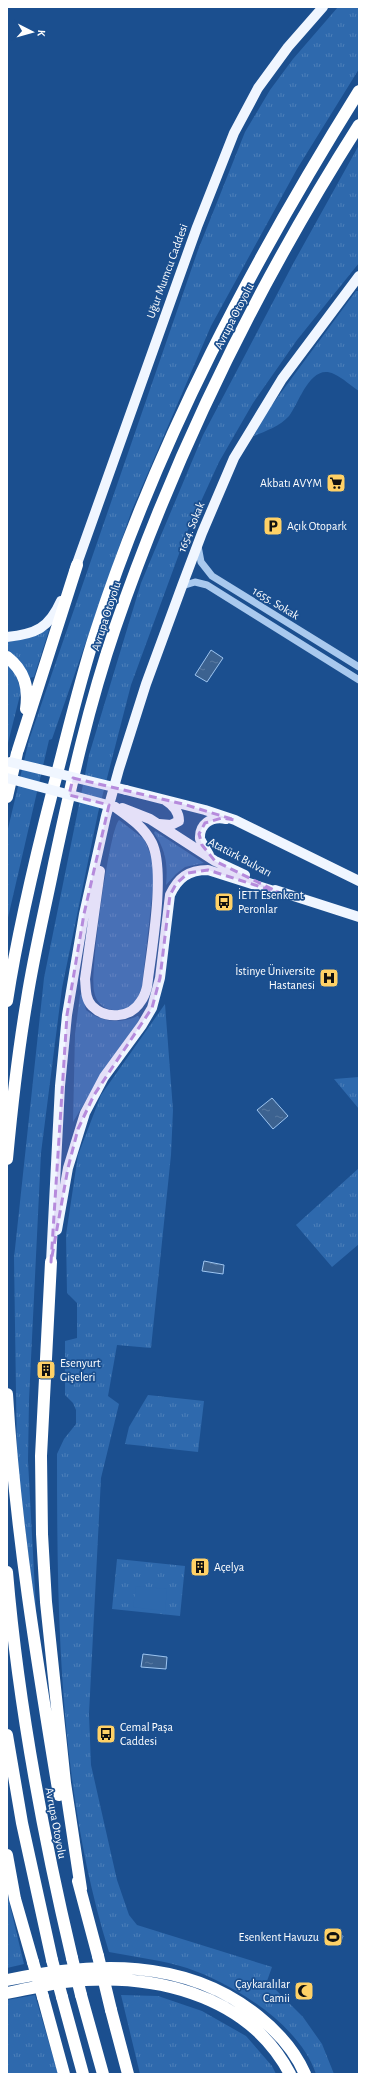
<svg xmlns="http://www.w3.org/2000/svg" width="366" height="2081" font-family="'Alegreya Sans',sans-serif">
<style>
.grass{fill:url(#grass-tufts)}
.pitch{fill:#2e69ad}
.water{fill:url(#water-ripples);stroke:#9cc4f0}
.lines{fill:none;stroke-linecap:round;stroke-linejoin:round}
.minor{stroke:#a9c9ee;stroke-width:7}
.major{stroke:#f0f6ff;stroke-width:10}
.highway{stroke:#fff;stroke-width:12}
.major-bridge{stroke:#f0f6ff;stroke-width:10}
.highway-bridge{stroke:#fff;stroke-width:12}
.marked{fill:#b68bdc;fill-opacity:0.2;stroke:#b68bdc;stroke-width:3;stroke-dasharray:8 5;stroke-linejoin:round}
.labels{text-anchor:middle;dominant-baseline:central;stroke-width:3.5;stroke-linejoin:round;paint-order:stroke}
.street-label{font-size:12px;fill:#fff;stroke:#1b4f8f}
.poi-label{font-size:12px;fill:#fff;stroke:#1b4f8f;text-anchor:start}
</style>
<defs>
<pattern id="grass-tufts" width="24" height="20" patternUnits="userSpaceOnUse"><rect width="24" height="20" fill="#2e69ad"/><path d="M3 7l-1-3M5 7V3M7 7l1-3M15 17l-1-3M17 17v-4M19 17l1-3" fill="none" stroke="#4d80b9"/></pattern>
<pattern id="water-ripples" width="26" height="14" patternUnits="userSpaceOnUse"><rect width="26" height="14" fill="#3c6290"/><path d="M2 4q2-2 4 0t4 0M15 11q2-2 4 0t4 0" fill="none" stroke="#597aa1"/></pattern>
</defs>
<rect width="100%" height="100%" fill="#1b4f8f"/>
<path class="grass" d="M 338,7 L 359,7 L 359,69 L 297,169 L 211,326 L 132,510 L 52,739 L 49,740 L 7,922 L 7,833 L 29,740 L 198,250 L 245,132 L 270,90 L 293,59 Z
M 359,145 L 359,263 L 297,340 L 253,403 L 219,462 L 187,532 L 131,685 L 98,813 L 62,988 L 41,1153 L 29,1400 L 28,1461 L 37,1628 L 17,1460 L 14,1258 L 44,978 L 89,755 L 141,583 L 203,435 L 294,262 Z
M 356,291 L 359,291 L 359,391 C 351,386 343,378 334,374 C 310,363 300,402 289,416 C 280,426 266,431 254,436 L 263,417 Z
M 46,630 L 49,630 L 34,677 L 29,678 L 7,653 L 7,642 L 32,637 Z
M 7,664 L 15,672 L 21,691 L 7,747 Z
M 119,820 L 144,839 L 153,860 L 153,888 L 142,986 C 140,994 137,1001 131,1007 C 128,1009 125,1009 122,1010 C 109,1012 96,1006 94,991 C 90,973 109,830 119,820 Z
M 155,831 L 204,863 L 185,867 L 176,874 L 166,885 C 168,865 166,850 154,833 Z
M 82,994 L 86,1010 C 103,1023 119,1024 138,1016 L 140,1019 L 105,1069 L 73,1122 L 75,1034 L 80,995 Z
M 165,1004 L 173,1110 L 171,1155 L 151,1348 L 117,1345 L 108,1396 L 119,1404 L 101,1478 L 89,1714 L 91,1765 L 117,1880 L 129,1915 L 137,1925 L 272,1967 L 267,1981 L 303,2017 L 322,2044 L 334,2074 L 316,2074 C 300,2025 234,1984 187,1968 C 162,1960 135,1957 109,1952 C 59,1791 57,1621 57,1454 L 64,1439 L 76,1424 L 76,1410 L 73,1403 L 65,1395 L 65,1341 L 77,1338 L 77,1303 L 67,1293 L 66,1235 L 78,1155 L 101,1095 Z
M 359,1077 L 359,1109 L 334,1079 Z
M 359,1168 L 359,1244 L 332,1267 L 296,1225 Z
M 148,1395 L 204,1401 L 198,1452 L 125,1444 L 129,1427 Z
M 117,1559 L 185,1566 L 180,1616 L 112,1609 Z
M 7,1893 L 24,1964 L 7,1968 Z
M 35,1995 L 58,2074 L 7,2074 L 7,2000 Z
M 121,1995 L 158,1996 L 202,2011 L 246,2036 L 272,2066 L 276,2074 L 140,2074 Z"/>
<path class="pitch" d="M 136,1586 L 167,1589 L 165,1611 L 133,1607 Z"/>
<path class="water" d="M 211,650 L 223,658 L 207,682 L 195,675 Z
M 272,1098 L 288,1116 L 273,1129 L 257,1110 Z
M 204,1261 L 224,1265 L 223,1274 L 202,1271 Z
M 143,1654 L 167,1657 L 166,1669 L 141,1667 Z
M 328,1929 L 343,1936 L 340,1945 L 324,1938 Z"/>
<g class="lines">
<path class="minor" d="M 198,546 L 201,562 L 212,576 L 359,667
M 182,586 L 195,582 L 207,585 L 359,680"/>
<path class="major" d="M 74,572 L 197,227 L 234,133 L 258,88 L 288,47 L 323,7
M 7,637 C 36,634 49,628 61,601
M 126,790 L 205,810 L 235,820 L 359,881
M 122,808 L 150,819 L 215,861 L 245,875
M 159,824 L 171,825 L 179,821 C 179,811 173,805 165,800
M 209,855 L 200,839 C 199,824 211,816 226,819
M 100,871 L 85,979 C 86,988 85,999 92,1006 C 106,1020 131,1018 141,1001 C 144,997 146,991 147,987 C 151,953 166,872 152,843 C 144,827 129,817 115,807
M 275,890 L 359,917
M 57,1230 L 68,1168 L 85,1113 L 104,1077 L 142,1025 L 152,1008 L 160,978 L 170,895 C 178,878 188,870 208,870 L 280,893
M 51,1262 L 60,1086 L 67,1015 L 84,914 L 106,816 L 119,769 L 146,684 L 182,586 L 202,533 L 234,458 L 282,379 L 359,276"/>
<path class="highway" d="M 7,657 C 25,671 29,688 26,709
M 18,750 L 77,565
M 7,797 L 17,753
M 7,1001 C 18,929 35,859 53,789 C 67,736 79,683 96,631 C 158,440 253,261 359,91
M 7,1159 C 12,1105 18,1052 27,999 C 34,954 45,909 54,864 C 71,784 89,704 115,628 C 176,451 259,282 359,125
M 51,1262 L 41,1456 L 42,1534 L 46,1602 L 65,1783 L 81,1889
M 7,1394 C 15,1529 37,1662 59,1795
M 7,1572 C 18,1703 42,1831 72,1958
M 7,1735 L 22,1823 L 52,1960
M 7,1855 L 15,1899 L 33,1962
M 78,1881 L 98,1956
M 7,1980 C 93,1962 186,1957 258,2016 C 278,2032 295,2051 305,2074
M 7,1993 C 26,1989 45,1985 64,1982 C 149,1972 247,1992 290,2074
M 81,1995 L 103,2074
M 43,1997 L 64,2074
M 62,1997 L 83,2074
M 111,2010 L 128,2074"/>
<path class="major-bridge" d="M 10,762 L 126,790
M 7,778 L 115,807"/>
<path class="highway-bridge" d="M 98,1956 L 111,2010
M 72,1958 L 81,1995
M 52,1960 L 62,1997
M 33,1962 L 43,1997"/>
</g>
<path class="marked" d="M 73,778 L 183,804 L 235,820 L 222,818 L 205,823 L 199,834 L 202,845 L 215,861 L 280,893 L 208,870 L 188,873 L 176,884 L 170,895 L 160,978 L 152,1008 L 94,1095 L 78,1129 L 68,1168 L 51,1262 L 67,1015 L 84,914 L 109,805 L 69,795 Z"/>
<defs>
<symbol id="supermarket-square" viewBox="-11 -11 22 22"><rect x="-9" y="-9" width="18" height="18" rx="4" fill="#ffd166" stroke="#1b4f8f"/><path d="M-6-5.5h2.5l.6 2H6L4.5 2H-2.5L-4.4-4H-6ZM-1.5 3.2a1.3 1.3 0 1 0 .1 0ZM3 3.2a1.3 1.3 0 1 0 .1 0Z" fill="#111"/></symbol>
<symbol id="parking-square" viewBox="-11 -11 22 22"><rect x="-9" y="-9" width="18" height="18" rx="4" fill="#ffd166" stroke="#1b4f8f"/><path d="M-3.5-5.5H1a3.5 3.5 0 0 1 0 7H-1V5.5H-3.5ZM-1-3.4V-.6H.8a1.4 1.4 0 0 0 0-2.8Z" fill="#111"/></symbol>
<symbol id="bus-square" viewBox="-11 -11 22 22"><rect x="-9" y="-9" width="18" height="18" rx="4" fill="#ffd166" stroke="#1b4f8f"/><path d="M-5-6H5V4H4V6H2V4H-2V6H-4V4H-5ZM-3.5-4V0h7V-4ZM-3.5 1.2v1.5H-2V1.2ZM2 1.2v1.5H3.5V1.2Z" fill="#111"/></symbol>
<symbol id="hospital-square" viewBox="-11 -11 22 22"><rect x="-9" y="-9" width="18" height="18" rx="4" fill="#ffd166" stroke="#1b4f8f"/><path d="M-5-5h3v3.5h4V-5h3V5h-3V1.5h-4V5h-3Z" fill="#111"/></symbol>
<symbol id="building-square" viewBox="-11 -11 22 22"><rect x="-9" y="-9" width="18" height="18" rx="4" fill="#ffd166" stroke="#1b4f8f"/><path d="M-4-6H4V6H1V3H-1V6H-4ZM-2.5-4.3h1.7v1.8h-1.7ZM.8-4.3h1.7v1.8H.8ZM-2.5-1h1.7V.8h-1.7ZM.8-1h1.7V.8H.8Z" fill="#111"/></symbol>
<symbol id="stadium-square" viewBox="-11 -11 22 22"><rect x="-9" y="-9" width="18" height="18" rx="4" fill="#ffd166" stroke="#1b4f8f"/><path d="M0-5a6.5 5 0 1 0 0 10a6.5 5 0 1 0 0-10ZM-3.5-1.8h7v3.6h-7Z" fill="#111"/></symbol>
<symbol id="mosque-square" viewBox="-11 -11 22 22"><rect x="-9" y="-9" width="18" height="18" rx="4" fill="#ffd166" stroke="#1b4f8f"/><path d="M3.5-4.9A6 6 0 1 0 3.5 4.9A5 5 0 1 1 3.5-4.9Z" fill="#111"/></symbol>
</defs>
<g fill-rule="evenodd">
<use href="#supermarket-square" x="325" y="472" width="22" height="22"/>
<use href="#parking-square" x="262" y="515" width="22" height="22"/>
<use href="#bus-square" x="213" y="891" width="22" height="22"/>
<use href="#hospital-square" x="318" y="967" width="22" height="22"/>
<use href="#building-square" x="35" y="1359" width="22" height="22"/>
<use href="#building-square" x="189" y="1556" width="22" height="22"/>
<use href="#bus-square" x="95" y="1723" width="22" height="22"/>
<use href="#stadium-square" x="322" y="1926" width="22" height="22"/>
<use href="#mosque-square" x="293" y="1980" width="22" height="22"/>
</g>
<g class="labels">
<g class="street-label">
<text transform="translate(167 271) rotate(-70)">Uğur Mumcu Caddesi</text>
<text transform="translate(234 316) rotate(-63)">Avrupa Otoyolu</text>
<text transform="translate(191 527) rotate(-68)">1654. Sokak</text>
<text transform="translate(276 603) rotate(31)">1655. Sokak</text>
<text transform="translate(106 616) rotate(-72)">Avrupa Otoyolu</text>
<text transform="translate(240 857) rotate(28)">Atatürk Bulvarı</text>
<text transform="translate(56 1823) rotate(79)">Avrupa Otoyolu</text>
</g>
<g class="poi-label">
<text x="322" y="483" text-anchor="end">Akbatı AVYM</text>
<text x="287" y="526">Açık Otopark</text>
<text x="238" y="895">İETT Esenkent<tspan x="238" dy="14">Peronlar</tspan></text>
<text x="315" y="971" text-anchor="end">İstinye Üniversite<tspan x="315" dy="14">Hastanesi</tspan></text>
<text x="60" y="1363">Esenyurt<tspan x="60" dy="14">Gişeleri</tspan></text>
<text x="214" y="1567">Açelya</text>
<text x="120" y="1727">Cemal Paşa<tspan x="120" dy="14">Caddesi</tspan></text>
<text x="319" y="1937" text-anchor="end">Esenkent Havuzu</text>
<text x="290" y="1984" text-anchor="end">Çaykaralılar<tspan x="290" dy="14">Camii</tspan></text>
</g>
</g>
<rect width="366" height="2081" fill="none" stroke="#ffffff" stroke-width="16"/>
<g transform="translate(32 32) rotate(96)" stroke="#1b4f8f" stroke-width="3" paint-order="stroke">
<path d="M0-3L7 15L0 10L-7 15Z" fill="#ffffff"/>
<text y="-6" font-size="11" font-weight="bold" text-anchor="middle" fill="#ffffff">K</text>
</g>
</svg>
